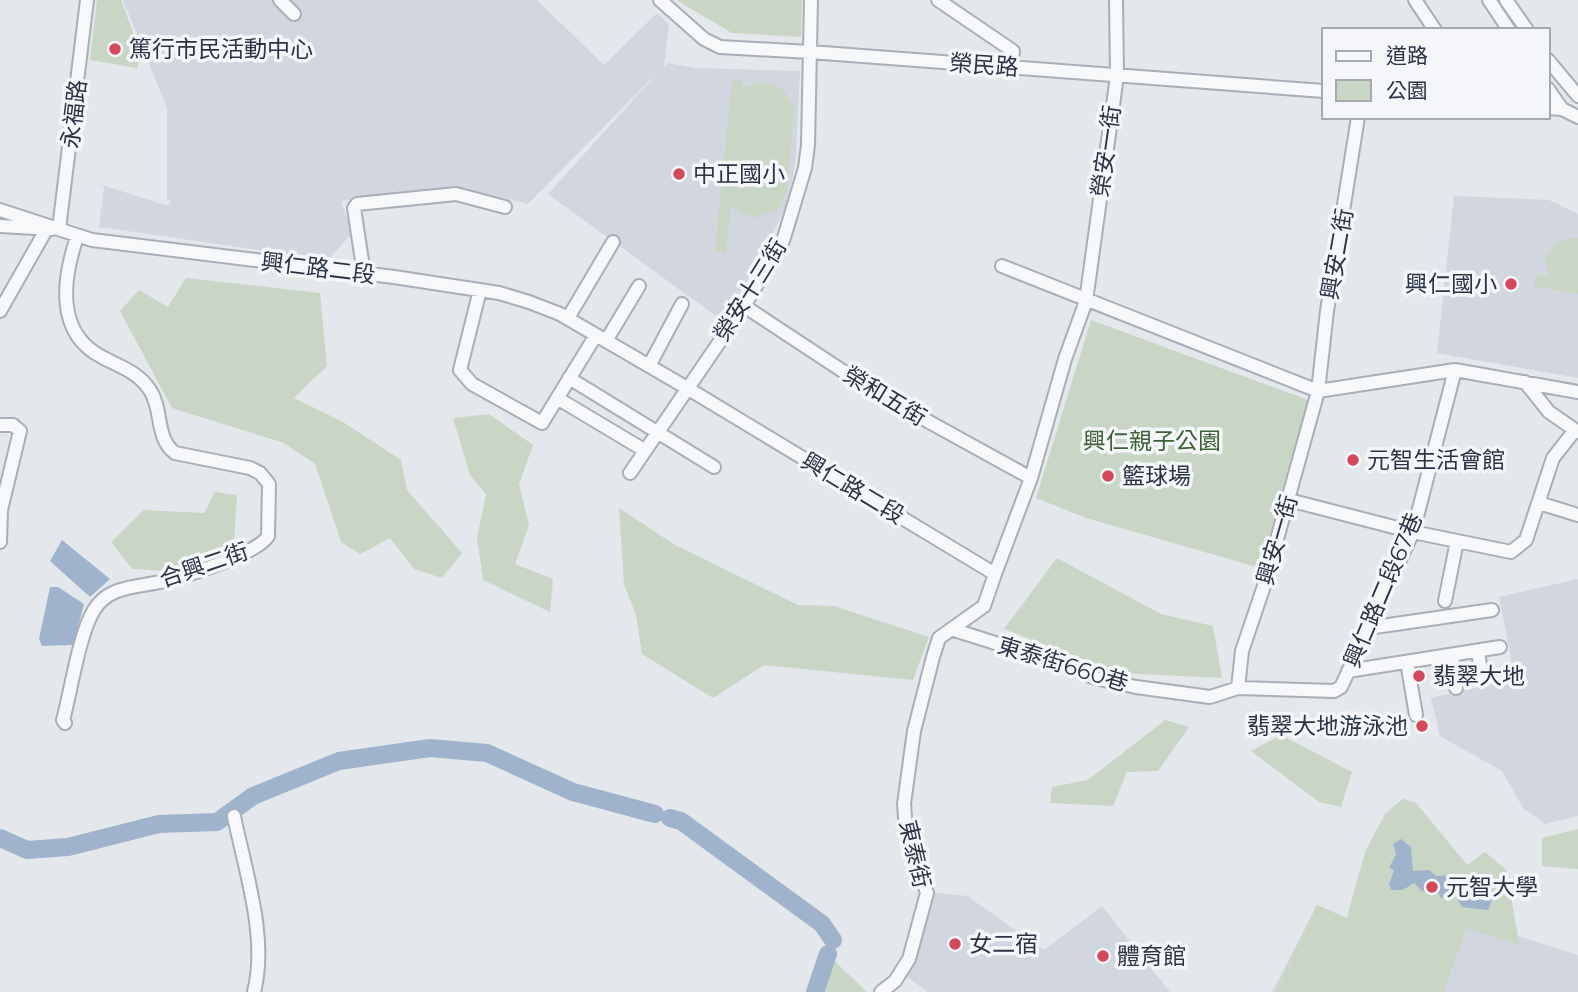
<svg xmlns="http://www.w3.org/2000/svg" width="1578" height="992" font-family="Montserrat,'Noto Sans TC',sans-serif">
<style>
.built{fill:#d2d6de}
.green{fill:#c9d6c5}
.water{fill:#9fb4cc}
.lines{fill:none;stroke-linecap:round;stroke-linejoin:round}
.river{stroke:#9fb4cc;stroke-width:18}
.minor-casing{stroke:#a9aeb7;stroke-width:16}
.minor{stroke:#f7f8fa;stroke-width:12}
.poi-dot{fill:#d1495b;stroke:#f4f6f9;stroke-width:2.5}
.labels{text-anchor:middle;dominant-baseline:central;stroke-width:7;stroke-linejoin:round;paint-order:stroke}
.poi-label{font-size:23px;fill:#2b3445;stroke:#f4f6f9;text-anchor:start}
.street-label{font-size:23px;fill:#2b3445;stroke:#f4f6f9}
.park-label{font-size:23px;fill:#3f6138;stroke:#f4f6f9}
</style>
<rect width="100%" height="100%" fill="#e4e7ec"/>
<path class="built" d="M 123,0 L 537,0 L 604,65 L 657,13 L 669,24 L 664,67 L 668,63 L 695,68 L 800,71 L 796,155 L 789,202 L 745,285 L 720,319 L 548,194 L 663,67 L 528,204 L 459,187 L 341,201 L 352,233 L 328,260 L 99,227 L 104,187 L 96,183 L 168,206 L 171,201 L 167,200 L 167,108 Z
M 1454,196 L 1549,200 L 1578,214 L 1578,378 L 1437,353 Z
M 1578,579 L 1578,816 L 1545,824 L 1523,808 L 1502,771 L 1440,736 L 1431,698 L 1515,679 L 1499,597 Z
M 1403,799 L 1416,803 L 1467,865 L 1485,852 L 1506,870 L 1518,936 L 1578,955 L 1578,992 L 1272,992 L 1317,905 L 1347,918 L 1365,852 L 1385,813 Z
M 931,892 L 967,896 L 1044,950 L 1102,906 L 1170,992 L 928,992 L 906,976 L 923,937 Z"/>
<path class="green" d="M 97,0 L 121,0 L 141,54 L 137,68 L 90,60 Z
M 676,0 L 802,0 L 801,37 L 732,33 Z
M 732,80 L 743,81 L 743,88 L 762,82 L 783,89 L 794,108 L 787,191 L 779,208 L 754,218 L 731,207 L 726,253 L 715,251 Z
M 1578,239 L 1578,294 L 1534,286 L 1536,275 L 1549,277 L 1545,262 C 1550,246 1561,237 1578,239 Z
M 186,278 L 320,293 L 327,366 L 294,398 L 343,422 L 401,460 L 407,490 L 462,553 L 442,578 L 414,569 L 390,538 L 360,554 L 341,542 L 315,464 L 284,443 L 172,408 L 120,311 L 139,290 L 168,307 Z
M 1091,320 L 1308,400 L 1260,568 L 1086,518 L 1036,498 Z
M 489,414 L 533,445 L 519,484 L 529,525 L 515,564 L 553,579 L 550,612 L 483,580 L 477,538 L 486,494 L 470,475 L 453,418 Z
M 215,492 L 237,495 L 234,543 L 167,571 L 132,569 L 111,542 L 144,510 L 204,513 Z
M 619,508 L 675,545 L 798,605 L 834,606 L 929,637 L 913,680 L 764,665 L 713,698 L 642,654 L 636,615 L 624,584 Z
M 1057,558 L 1161,614 L 1213,626 L 1222,678 L 1119,673 L 1004,629 Z
M 1165,720 L 1189,727 L 1158,771 L 1127,772 L 1113,806 L 1050,803 L 1052,787 L 1088,780 Z
M 1281,735 L 1352,772 L 1341,807 L 1319,802 L 1251,751 Z
M 1403,799 L 1416,803 L 1467,865 L 1485,852 L 1506,870 L 1519,945 L 1466,928 L 1444,992 L 1275,992 L 1317,905 L 1347,918 C 1359,875 1367,828 1403,799 Z
M 1578,829 L 1578,869 L 1542,866 L 1542,838 Z
M 827,954 L 867,992 L 816,992 Z"/>
<path class="water" d="M 62,540 L 110,579 L 90,597 L 50,561 Z
M 50,587 L 58,587 L 84,604 L 73,645 L 42,646 L 39,639 Z
M 1401,839 L 1411,847 L 1413,871 L 1429,870 L 1436,876 L 1451,875 L 1456,880 L 1456,886 L 1464,888 L 1474,884 L 1470,880 L 1475,875 C 1486,888 1498,890 1488,910 L 1462,907 L 1455,895 L 1441,898 L 1435,887 L 1425,887 L 1423,892 L 1414,883 L 1403,890 L 1391,890 L 1389,884 L 1394,870 L 1389,868 L 1396,854 L 1393,844 Z"/>
<g class="lines">
<path class="river" d="M 670,818 L 681,821 L 822,924 L 833,940
M 0,838 L 27,850 L 68,847 L 159,824 L 217,822 L 253,796 L 339,761 L 430,748 L 487,753 L 573,792 L 655,814
M 815,992 L 828,954"/>
<defs>
<path id="minor" d="M 280,0 L 294,14
M 660,0 L 704,39 L 720,47 L 810,52 L 1324,91
M 938,0 L 1013,51 L 1011,67
M 1415,0 L 1435,30
M 1489,0 L 1509,30
M 1506,0 L 1527,30
M 1548,60 L 1578,96
M 1548,89 L 1562,109
M 1548,108 L 1562,109 L 1578,117
M 0,210 L 92,240 L 394,277 L 499,293 L 529,302 L 560,314 L 687,388 L 995,574 L 1031,478 L 1065,359 L 1086,301 L 1117,76 L 1116,0
M 0,226 L 52,229
M 59,229 L 87,0
M 1002,266 L 1318,391 L 1455,370 L 1578,392
M 364,274 L 354,208 L 357,204 L 456,194 L 505,207
M 480,290 L 460,370 L 472,384 L 542,423 L 596,335
M 744,306 L 873,391 L 1031,478
M 0,311 L 46,230
M 568,318 L 613,242
M 606,341 L 639,286
M 649,366 L 682,304
M 569,378 L 714,467
M 1525,382 L 1549,412 L 1578,432
M 557,398 L 644,450
M 0,425 L 13,425 L 20,431 L 1,510 L 0,542
M 630,473 L 744,306 L 783,241 L 805,168 L 808,145 L 811,0
M 1289,500 L 1413,532 L 1511,552 L 1526,540 L 1553,458 L 1575,430
M 1539,503 L 1578,515
M 1445,601 L 1457,541
M 1368,628 L 1492,610
M 951,629 L 1068,666 L 1095,678 L 1136,687 L 1210,697 L 1238,688 L 1334,691 L 1341,687 L 1413,532 L 1455,370
M 1478,651 L 1482,679
M 1452,655 L 1456,688
M 1407,662 L 1416,715
M 1348,671 L 1500,647
M 1238,688 L 1242,651 L 1264,586 L 1318,391 L 1327,311 L 1358,117
M 65,723 L 63,720 C 71,691 79,634 94,610 C 108,586 137,587 160,582 C 182,578 259,553 268,536 L 269,484 L 260,473 L 250,468 L 175,453 C 155,438 163,410 150,390 C 137,371 120,367 102,357 C 55,333 63,278 77,237
M 234,816 C 245,871 268,937 254,992
M 881,992 L 895,981 L 909,959 L 927,893 L 906,830 L 904,804 L 914,731 L 933,657 L 939,638 L 984,606 L 995,574"/>
</defs>
<use href="#minor" class="minor-casing"/>
<use href="#minor" class="minor"/>
</g>
<g class="poi-dot">
<circle cx="115" cy="49" r="7"/>
<circle cx="679" cy="174" r="7"/>
<circle cx="1511" cy="284" r="7"/>
<circle cx="1353" cy="460" r="7"/>
<circle cx="1108" cy="476" r="7"/>
<circle cx="1419" cy="676" r="7"/>
<circle cx="1422" cy="726" r="7"/>
<circle cx="1432" cy="887" r="7"/>
<circle cx="955" cy="944" r="7"/>
<circle cx="1103" cy="956" r="7"/>
</g>
<g class="labels">
<g class="poi-label">
<text x="129" y="49">篤行市民活動中心</text>
<text x="693" y="174">中正國小</text>
<text x="1497" y="284" text-anchor="end">興仁國小</text>
<text x="1367" y="460">元智生活會館</text>
<text x="1122" y="476">籃球場</text>
<text x="1433" y="676">翡翠大地</text>
<text x="1408" y="726" text-anchor="end">翡翠大地游泳池</text>
<text x="1446" y="887">元智大學</text>
<text x="969" y="944">女二宿</text>
<text x="1117" y="956">體育館</text>
</g>
<g class="street-label">
<text transform="translate(984 65) rotate(4)">榮民路</text>
<text transform="translate(74 114) rotate(-83)">永福路</text>
<text transform="translate(1106 151) rotate(-82)">榮安一街</text>
<text transform="translate(1337 254) rotate(-80)">興安二街</text>
<text transform="translate(318 268) rotate(7)">興仁路二段</text>
<text transform="translate(750 290) rotate(-58)">榮安十三街</text>
<text transform="translate(885 396) rotate(31)">榮和五街</text>
<text transform="translate(853 488) rotate(31)">興仁路二段</text>
<text transform="translate(1277 540) rotate(-74)">興安一街</text>
<text transform="translate(204 565) rotate(-19)">合興二街</text>
<text transform="translate(1383 590) rotate(-67)">興仁路二段67巷</text>
<text transform="translate(1063 664) rotate(17)">東泰街660巷</text>
<text transform="translate(915 854) rotate(77)">東泰街</text>
</g>
<g class="park-label">
<text x="1152" y="441">興仁親子公園</text>
</g>
</g>
<rect x="1322" y="28" width="228" height="91" fill="#f4f6f9" stroke="#a4a8b1" stroke-width="2"/>
<rect x="1336" y="51" width="35" height="10" fill="#f7f8fa" stroke="#a4a8b1" stroke-width="2"/>
<text x="1386" y="63" font-size="21" fill="#2b3445">道路</text>
<rect x="1336" y="80" width="35" height="21" fill="#c9d6c5" stroke="#a4a8b1" stroke-width="2"/>
<text x="1386" y="98" font-size="21" fill="#2b3445">公園</text>
</svg>
